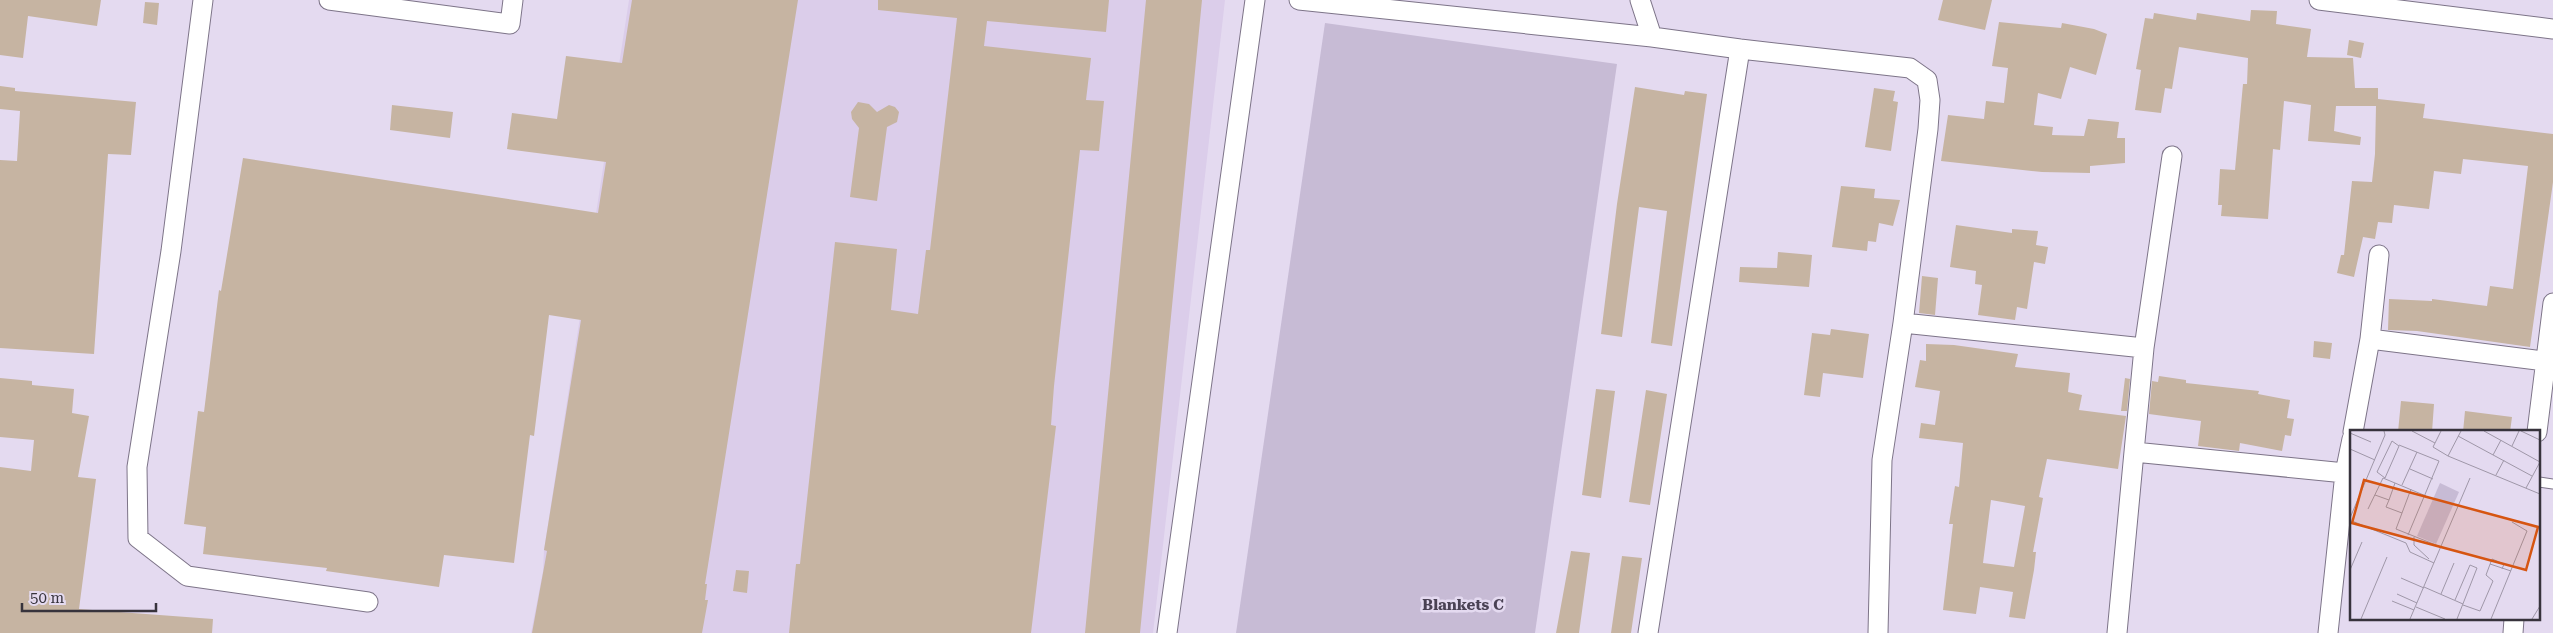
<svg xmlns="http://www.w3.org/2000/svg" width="2553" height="633" font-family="'Roboto Serif',serif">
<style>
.built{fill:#dbcdea}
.green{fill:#c7bbd5}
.building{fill:#c6b4a2;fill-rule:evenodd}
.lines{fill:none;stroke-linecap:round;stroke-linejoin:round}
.service-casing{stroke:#7d7488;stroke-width:11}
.minor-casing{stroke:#7d7488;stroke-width:21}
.service{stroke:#fff;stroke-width:9}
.minor{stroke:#fff;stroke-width:19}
.labels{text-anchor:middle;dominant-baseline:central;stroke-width:5;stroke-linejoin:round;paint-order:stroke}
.quarter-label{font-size:15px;font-weight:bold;fill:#4a4254;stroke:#e4daf0}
.inset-road{fill:none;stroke:#9f97a8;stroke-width:1}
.view{fill:#d65511;fill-opacity:0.15;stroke:#d65511;stroke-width:2.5}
.inset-edge{fill:none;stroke:#37333c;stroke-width:2.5}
</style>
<rect width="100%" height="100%" fill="#e4daf0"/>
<path class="built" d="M 629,0 L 1225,0 L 1153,633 L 531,633 L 543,571 L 544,550 Z"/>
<path class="green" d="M 1325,23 L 1617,64 L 1535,633 L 1236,633 Z"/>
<path class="building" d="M 0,0 L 101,0 L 97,26 L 28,16 L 23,58 L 0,55 Z
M 632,0 L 798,0 L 705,584 L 707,584 L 705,600 L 708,600 L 702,633 L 532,633 L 547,551 L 544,550 L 581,320 L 549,315 L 534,436 L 530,435 L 514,563 L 444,555 L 439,587 L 326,571 L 327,568 L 203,554 L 206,527 L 184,524 L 198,411 L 204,412 L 219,290 L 221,291 L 243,158 L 598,213 L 606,162 L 507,149 L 512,113 L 557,119 L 566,56 L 622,63 Z
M 878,0 L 1109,0 L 1106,32 L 987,21 L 984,46 L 1091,58 L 1086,100 L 1104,101 L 1099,151 L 1080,150 L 1054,386 L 1051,425 L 1056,426 L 1031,633 L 789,633 L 796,564 L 800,564 L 835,242 L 897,249 L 891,310 L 918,314 L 926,250 L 930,250 L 957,18 L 878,10 Z
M 1146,0 L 1202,0 L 1140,633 L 1085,633 Z
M 1943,0 L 1992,0 L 1985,30 L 1938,20 Z
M 145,2 L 159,3 L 157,25 L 143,23 Z
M 2251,10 L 2277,11 L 2276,24 L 2311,29 L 2307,57 L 2353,58 L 2355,88 L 2378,88 L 2378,99 L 2425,104 L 2423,118 L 2553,134 L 2553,182 L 2530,347 L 2417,331 L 2388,330 L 2389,299 L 2432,301 L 2432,299 L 2487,306 L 2490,286 L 2513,289 L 2528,166 L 2463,159 L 2461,174 L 2434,171 L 2429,209 L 2394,205 L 2392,223 L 2378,222 L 2375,239 L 2363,237 L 2354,277 L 2337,273 L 2341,255 L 2344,255 L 2352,181 L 2372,182 L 2375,154 L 2376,106 L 2336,106 L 2334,131 L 2361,137 L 2360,145 L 2308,141 L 2311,105 L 2284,101 L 2280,150 L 2273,149 L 2268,219 L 2221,216 L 2222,205 L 2218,205 L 2220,169 L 2235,170 L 2243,84 L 2247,84 L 2248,58 L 2179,47 L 2172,89 L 2165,88 L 2161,113 L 2135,110 L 2141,70 L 2136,69 L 2145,18 L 2153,19 L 2154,13 L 2196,20 L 2197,13 L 2250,21 Z
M 1999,22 L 2061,28 L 2062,23 L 2094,29 L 2107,34 L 2096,75 L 2070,67 L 2061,99 L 2038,93 L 2034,125 L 2053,127 L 2052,135 L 2084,136 L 2088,119 L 2119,122 L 2117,138 L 2125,138 L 2125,163 L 2090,166 L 2090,173 L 2042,172 L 1941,161 L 1948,115 L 1984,119 L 1986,101 L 2004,103 L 2008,68 L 1992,66 Z
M 2349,40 L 2364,43 L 2361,58 L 2347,55 Z
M 0,86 L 15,88 L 15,91 L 136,102 L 131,155 L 108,154 L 94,354 L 0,348 L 0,160 L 17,161 L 20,111 L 0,109 Z
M 1635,87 L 1684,95 L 1685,91 L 1707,94 L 1672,346 L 1651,343 L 1667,211 L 1639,207 L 1622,337 L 1601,334 L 1617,204 Z
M 1874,88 L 1895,91 L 1893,101 L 1898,102 L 1891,151 L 1865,147 Z
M 858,102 L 869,104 L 877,112 L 889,105 L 895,107 L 899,112 L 897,122 L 887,127 L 877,201 L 850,197 L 859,128 L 852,119 L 851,112 Z
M 392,105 L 453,112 L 450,138 L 390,130 Z
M 1841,186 L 1875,189 L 1874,198 L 1900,200 L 1893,226 L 1879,223 L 1876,242 L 1868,241 L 1867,251 L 1832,247 Z
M 1956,225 L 2012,233 L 2012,229 L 2038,231 L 2036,245 L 2048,247 L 2045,264 L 2034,262 L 2027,309 L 2017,307 L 2015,320 L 1978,315 L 1982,285 L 1975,284 L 1976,271 L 1950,267 Z
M 1778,252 L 1812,255 L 1809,287 L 1739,282 L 1740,267 L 1777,268 Z
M 1922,276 L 1938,278 L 1935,315 L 1919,313 Z
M 1831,329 L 1869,334 L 1863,378 L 1823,373 L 1820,397 L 1804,395 L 1812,333 L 1830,335 Z
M 2314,341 L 2332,343 L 2330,359 L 2313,357 Z
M 1926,344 L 1954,345 L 2018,354 L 2015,367 L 2070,373 L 2068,392 L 2082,395 L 2079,410 L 2126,416 L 2118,469 L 2047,459 L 2039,497 L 2043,498 L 2033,552 L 2036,552 L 2034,570 L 2025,619 L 2009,617 L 2013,592 L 1980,587 L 1976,614 L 1943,610 L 1953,524 L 1949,524 L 1955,486 L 1959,487 L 1963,443 L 1919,438 L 1921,423 L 1935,425 L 1940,391 L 1915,387 L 1920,360 L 1926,361 ZM 1991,500 L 2025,506 L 2014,567 L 1983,563 Z
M 2159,376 L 2186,380 L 2186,383 L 2259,391 L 2258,394 L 2290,400 L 2287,418 L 2294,419 L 2291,436 L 2285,435 L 2282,451 L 2240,443 L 2239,451 L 2198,446 L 2201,421 L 2149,414 L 2152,381 L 2158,382 Z
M 0,378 L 32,381 L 32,385 L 74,389 L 72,413 L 89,416 L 78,477 L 96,479 L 79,609 L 213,619 L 212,633 L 0,633 L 0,467 L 31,471 L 34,440 L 0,437 Z
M 2125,378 L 2130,379 L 2127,411 L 2121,411 Z
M 1596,389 L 1615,391 L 1601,498 L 1582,495 Z
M 1646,390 L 1667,394 L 1650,505 L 1629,502 Z
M 2401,401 L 2434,404 L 2432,432 L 2398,432 Z
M 2465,411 L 2512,417 L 2510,432 L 2463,432 Z
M 1571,551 L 1590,553 L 1579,633 L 1556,633 Z
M 1622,556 L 1642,558 L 1631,633 L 1611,633 Z
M 736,570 L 749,571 L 747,593 L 733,591 Z"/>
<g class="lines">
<defs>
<path id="service" d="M 2539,482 L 2553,484"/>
<path id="minor" d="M 203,0 L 171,251 L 137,467 L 138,538 L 187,576 L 368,602
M 329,0 L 510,24 L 513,0
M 1299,0 L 1652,37 L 1740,49 L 1910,68 L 1927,80 L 1930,100 L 1928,129 L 1903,323 L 1882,460 L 1878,633
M 1640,0 L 1652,37
M 2319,0 L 2553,29
M 1903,323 L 2144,348 L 2134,452 L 2345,473
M 2370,339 L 2544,361
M 2144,348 L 2172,156
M 2353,432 L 2370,339 L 2379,255
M 2537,432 L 2553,303
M 1167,633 L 1255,0
M 1648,633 L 1740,49
M 2117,633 L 2134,452
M 2328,633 L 2345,473 L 2352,439
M 2513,633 L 2514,619"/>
</defs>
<use href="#service" class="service-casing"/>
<use href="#minor" class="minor-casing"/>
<use href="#service" class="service"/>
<use href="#minor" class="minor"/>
</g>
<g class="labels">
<g class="quarter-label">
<text x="1463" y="605">Blankets C</text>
</g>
</g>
<g transform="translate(2350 430)">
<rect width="190" height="190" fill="#e4daf0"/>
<path d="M 90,53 L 109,62 L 86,114 L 67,106 Z" fill="#c7bbd5"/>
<path class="inset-road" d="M 62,1 L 85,13M 91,1 L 83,17 L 98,26M 111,1 L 98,26 L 190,64M 134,1 L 190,32M 171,1 L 190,10M 0,3 L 21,12M 108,6 L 182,46M 49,15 L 89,31 L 58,105M 162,16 L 169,1M 0,19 L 25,30M 143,25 L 151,10M 60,39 L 83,49M 146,45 L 154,30M 35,48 L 46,23 L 49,16 L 42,11 L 27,42 L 35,48M 52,55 L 67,22M 176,58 L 190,32M 61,59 L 46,99 L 91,117M 25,65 L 39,70 L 36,77 L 52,83M 39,70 L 45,53M 18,79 L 33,48 L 76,66M 0,88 L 35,5 L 34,1M 2,91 L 56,113 L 60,122 L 84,133M 64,107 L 64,115 L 79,129M 140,134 L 161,141M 0,140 L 12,112M 51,148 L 74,158M 74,157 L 113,174M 47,164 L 67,173M 91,164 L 104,133M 105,170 L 120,135 L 127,138 L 107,189M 42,171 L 64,180M 113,175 L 130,181 L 143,151 L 136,145 L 142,129 L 154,134 L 152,139M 66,177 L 95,189M 11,189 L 37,127M 60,189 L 120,48M 141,189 L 177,101 L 162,92M 182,189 L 190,176"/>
<path class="view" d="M 14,50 L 188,97 L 176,140 L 2,93 Z"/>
<rect width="190" height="190" class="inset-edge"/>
</g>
<path d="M22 603v8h134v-8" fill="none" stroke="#37333c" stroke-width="2.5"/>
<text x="30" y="603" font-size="15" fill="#37333c" stroke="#e4daf0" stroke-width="4" paint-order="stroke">50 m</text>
</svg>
